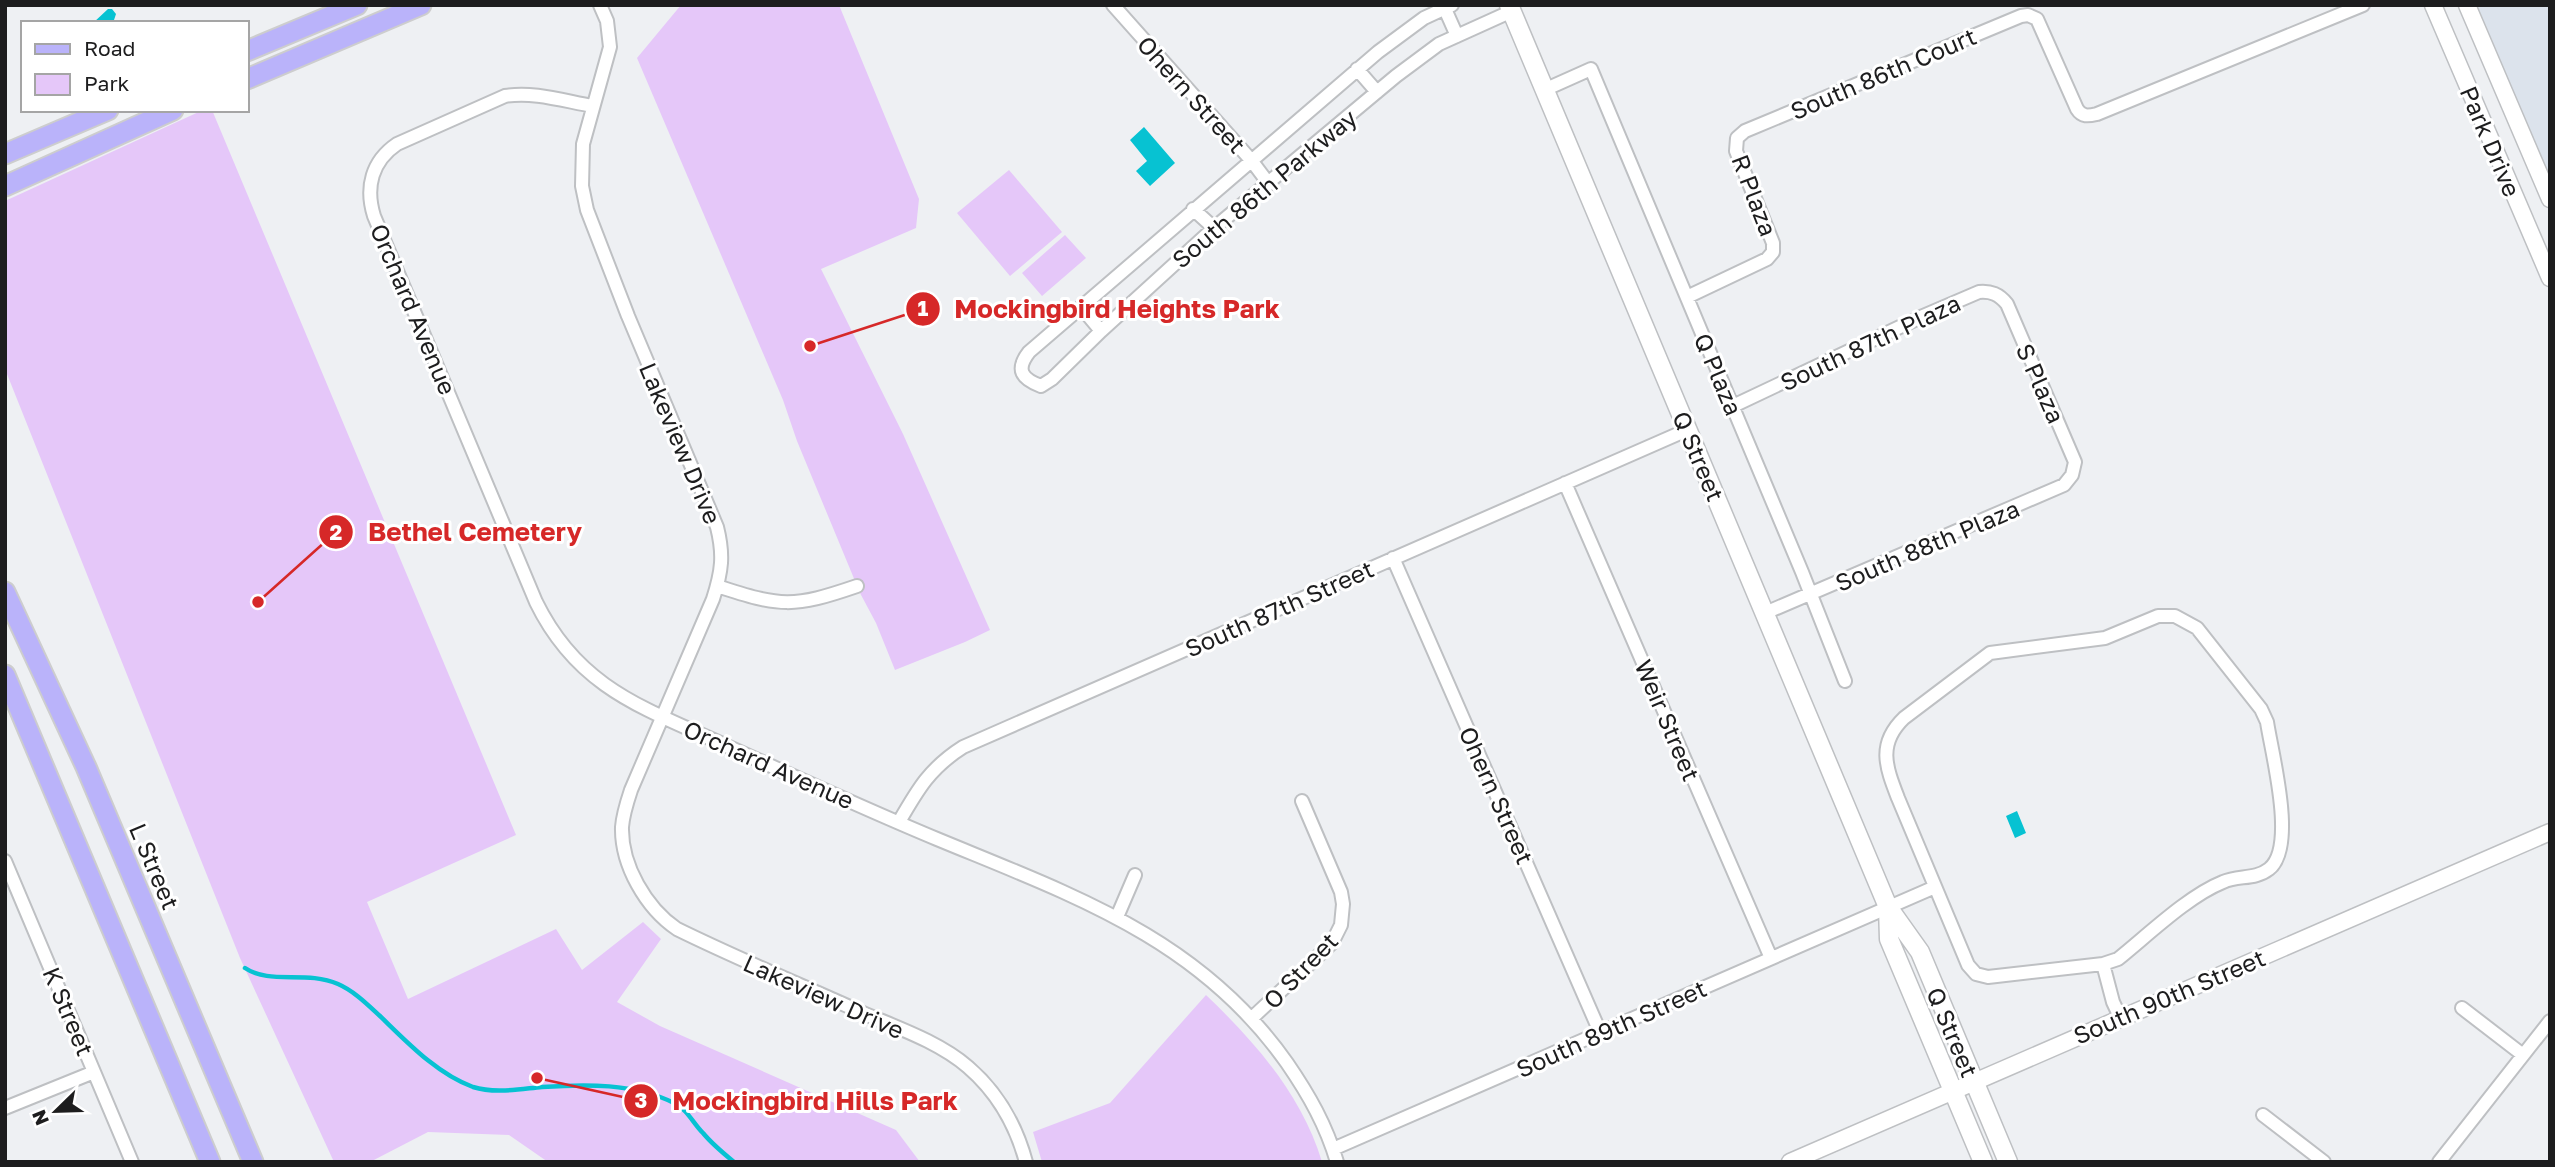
<svg xmlns="http://www.w3.org/2000/svg" width="2555" height="1167" font-family="'Golos Text',sans-serif">
<style>
.built{fill:#dce3ec}
.green{fill:#e5c7f9}
.water{fill:#07c2d2}
.lines{fill:none;stroke-linecap:round;stroke-linejoin:round}
.stream{stroke:#07c2d2;stroke-width:4.5}
.minor-casing{stroke:#bec0c3;stroke-width:16}
.tertiary-casing{stroke:#bec0c3;stroke-width:19}
.secondary-casing{stroke:#bec0c3;stroke-width:21}
.primary-casing{stroke:#cdcdce;stroke-width:23}
.minor{stroke:#fff;stroke-width:12}
.tertiary{stroke:#fff;stroke-width:16}
.secondary{stroke:#fff;stroke-width:18}
.primary{stroke:#bab3fa;stroke-width:19}
.labels{text-anchor:middle;dominant-baseline:central;stroke-width:6;stroke-linejoin:round;paint-order:stroke}
.street-label{font-size:24px;fill:#1d1d1e;stroke:#fff}
.leader{fill:none;stroke:#d62828;stroke-width:2.5}
.callout-dot{fill:#d62828;stroke:#fff;stroke-width:2.5}
.mark-label{font-size:21px;text-anchor:middle;font-weight:bold;fill:#fff}
.callout-label{font-size:26px;text-anchor:middle;font-weight:bold;fill:#d62828;stroke:#fff;stroke-width:6;stroke-linejoin:round;paint-order:stroke}
</style>
<rect width="100%" height="100%" fill="#eef0f3"/>
<path class="built" d="M 2467,5 L 2550,5 L 2550,199 Z"/>
<path class="green" d="M 681,5 L 839,5 L 919,199 L 916,228 L 821,269 L 903,434 L 990,630 L 965,642 L 895,670 L 876,623 L 860,593 L 797,441 L 783,400 L 637,58 Z
M 203,110 L 212,110 L 516,835 L 367,902 L 408,999 L 556,929 L 582,970 L 643,922 L 661,939 L 617,1002 L 660,1026 L 896,1130 L 920,1162 L 548,1162 L 509,1135 L 428,1132 L 370,1162 L 334,1162 L 240,958 L 5,369 L 5,201 Z
M 1009,170 L 1062,232 L 1010,276 L 957,213 Z
M 1065,235 L 1086,258 L 1042,296 L 1022,273 Z
M 1206,995 C 1255,1042 1302,1095 1322,1162 L 1042,1162 L 1033,1132 L 1110,1103 Z"/>
<path class="water" d="M 108,9 L 112,9 L 116,14 L 113,23 L 93,23 Z
M 1144,127 L 1175,163 L 1150,186 L 1136,171 L 1147,161 L 1130,140 Z
M 2017,811 L 2026,833 L 2015,838 L 2006,816 Z"/>
<g class="lines">
<path class="stream" d="M 245,968 C 270,985 306,970 338,984 C 354,991 367,1004 380,1016 C 407,1042 437,1074 473,1087 C 495,1094 520,1089 542,1087 C 585,1084 634,1083 674,1103 C 687,1109 693,1123 703,1133 C 712,1144 723,1153 734,1162"/>
<defs>
<path id="minor" d="M 600,5 L 607,21 L 610,47 L 583,144 L 582,186 L 587,210 L 628,316 L 717,527 C 724,555 722,571 713,599 L 631,790 C 627,802 623,814 622,827 C 621,865 646,908 677,929 C 738,959 801,985 863,1013 C 898,1028 939,1042 968,1067 C 997,1092 1016,1125 1026,1162
M 1113,5 L 1251,160 L 1269,184
M 1452,5 L 1424,18 L 1378,52 L 1029,352 C 1015,370 1022,379 1041,386 L 1052,379 L 1101,331 L 1214,228 L 1396,76 L 1439,44 L 1512,11
M 1445,9 L 1457,36
M 1357,69 L 1377,92
M 1544,90 L 1591,69 L 1802,572 L 1845,681
M 593,106 C 564,101 533,91 505,96 L 397,144 C 372,161 365,187 374,216 L 536,602 C 579,690 647,709 729,747 C 798,778 867,810 937,839 C 1072,895 1199,938 1287,1063 C 1309,1095 1326,1125 1337,1162
M 1193,209 L 1214,228
M 1687,297 L 1767,259 L 1773,252 L 1773,243 L 1736,151 L 1737,138 L 1745,131 L 2021,16 L 2028,15 L 2037,19 L 2077,109 C 2082,117 2088,116 2097,114 L 2363,5
M 1081,307 L 1101,331
M 1733,406 L 1923,316 L 1979,292 C 1991,291 1999,294 2007,304 L 2075,462 L 2072,475 L 2064,485 L 1765,613
M 1565,483 L 1771,958
M 1393,558 L 1600,1032
M 717,586 C 781,607 793,608 857,586
M 899,822 C 918,789 930,768 963,747 L 1687,430
M 5,861 L 132,1162
M 1117,917 L 1135,875
M 2103,964 L 1988,977 L 1976,974 L 1968,965 L 1898,798 C 1886,767 1877,744 1904,718 L 1990,653 L 2105,638 L 2158,616 L 2175,616 L 2197,628 L 2261,709 L 2267,722 C 2272,755 2297,847 2269,869 C 2255,880 2238,875 2223,882 C 2188,896 2148,935 2118,959 L 2103,964 L 2113,1002 L 2120,1017
M 2462,1008 L 2523,1055
M 1252,1018 L 1332,943 L 1341,925 L 1343,904 L 1341,892 L 1302,801
M 5,1108 L 94,1072
M 2263,1115 L 2324,1162
M 1333,1149 L 1935,887
M 2439,1162 L 2550,1021"/>
<path id="tertiary" d="M 2433,5 L 2550,278
M 2467,5 L 2550,199
M 1790,1162 L 2550,832"/>
<path id="secondary" d="M 1509,5 L 1888,907 L 1920,952 L 2008,1162
M 1888,907 L 1889,939 L 1983,1162"/>
<path id="primary" d="M 247,51 L 357,5
M 247,79 L 421,5
M 5,154 L 108,110
M 5,186 L 173,110
M 5,592 L 86,767 L 253,1162
M 5,675 L 210,1162"/>
</defs>
<use href="#minor" class="minor-casing"/>
<use href="#tertiary" class="tertiary-casing"/>
<use href="#secondary" class="secondary-casing"/>
<use href="#primary" class="primary-casing"/>
<use href="#minor" class="minor"/>
<use href="#tertiary" class="tertiary"/>
<use href="#secondary" class="secondary"/>
<use href="#primary" class="primary"/>
</g>
<g class="labels">
<g class="street-label">
<text transform="translate(1883 73) rotate(-23)">South 86th Court</text>
<text transform="translate(1192 94) rotate(48)">Ohern Street</text>
<text transform="translate(2491 141) rotate(67)">Park Drive</text>
<text transform="translate(1264 188) rotate(-40)">South 86th Parkway</text>
<text transform="translate(1755 195) rotate(69)">R Plaza</text>
<text transform="translate(414 309) rotate(67)">Orchard Avenue</text>
<text transform="translate(1870 342) rotate(-25)">South 87th Plaza</text>
<text transform="translate(1719 374) rotate(67)">Q Plaza</text>
<text transform="translate(2041 383) rotate(66)">S Plaza</text>
<text transform="translate(681 443) rotate(67)">Lakeview Drive</text>
<text transform="translate(1699 456) rotate(67)">Q Street</text>
<text transform="translate(1927 545) rotate(-23)">South 88th Plaza</text>
<text transform="translate(1279 608) rotate(-24)">South 87th Street</text>
<text transform="translate(1668 720) rotate(67)">Weir Street</text>
<text transform="translate(769 764) rotate(24)">Orchard Avenue</text>
<text transform="translate(1497 795) rotate(66)">Ohern Street</text>
<text transform="translate(155 866) rotate(67)">L Street</text>
<text transform="translate(1300 970) rotate(-46)">O Street</text>
<text transform="translate(824 996) rotate(24)">Lakeview Drive</text>
<text transform="translate(2169 996) rotate(-23)">South 90th Street</text>
<text transform="translate(69 1011) rotate(67)">K Street</text>
<text transform="translate(1611 1028) rotate(-24)">South 89th Street</text>
<text transform="translate(1953 1032) rotate(67)">Q Street</text>
</g>
</g>
<path class="leader" d="M810 346L923 309M258 602L336 532M537 1078L641 1101"/>
<g class="callout-dot">
<circle cx="810" cy="346" r="7"/>
<circle cx="258" cy="602" r="7"/>
<circle cx="537" cy="1078" r="7"/>
<circle cx="923" cy="309" r="18"/>
<circle cx="336" cy="532" r="18"/>
<circle cx="641" cy="1101" r="18"/>
</g>
<g class="mark-label">
<text x="923" y="316">1</text>
<text x="336" y="540">2</text>
<text x="641" y="1108">3</text>
</g>
<g class="callout-label">
<text x="1117" y="318">Mockingbird Heights Park</text>
<text x="475" y="541">Bethel Cemetery</text>
<text x="815" y="1110">Mockingbird Hills Park</text>
</g>
<rect width="2555" height="1167" fill="none" stroke="#1d1d1e" stroke-width="14"/>
<rect x="21" y="21" width="228" height="91" fill="#ffffff" stroke="#a5a5a5" stroke-width="2"/>
<rect x="35" y="44" width="35" height="10" fill="#bab3fa" stroke="#a5a5a5" stroke-width="2"/>
<text x="84" y="56" font-size="21" fill="#1d1d1e">Road</text>
<rect x="35" y="74" width="35" height="21" fill="#e5c7f9" stroke="#a5a5a5" stroke-width="2"/>
<text x="84" y="91" font-size="21" fill="#1d1d1e">Park</text>
<g transform="translate(56 1111) rotate(247)" stroke="#ffffff" stroke-width="5" paint-order="stroke">
<path d="M0-5L12 26L0 18L-12 26Z" fill="#1d1d1e"/>
<text y="-10" font-size="19" font-weight="bold" text-anchor="middle" fill="#1d1d1e">N</text>
</g>
</svg>
